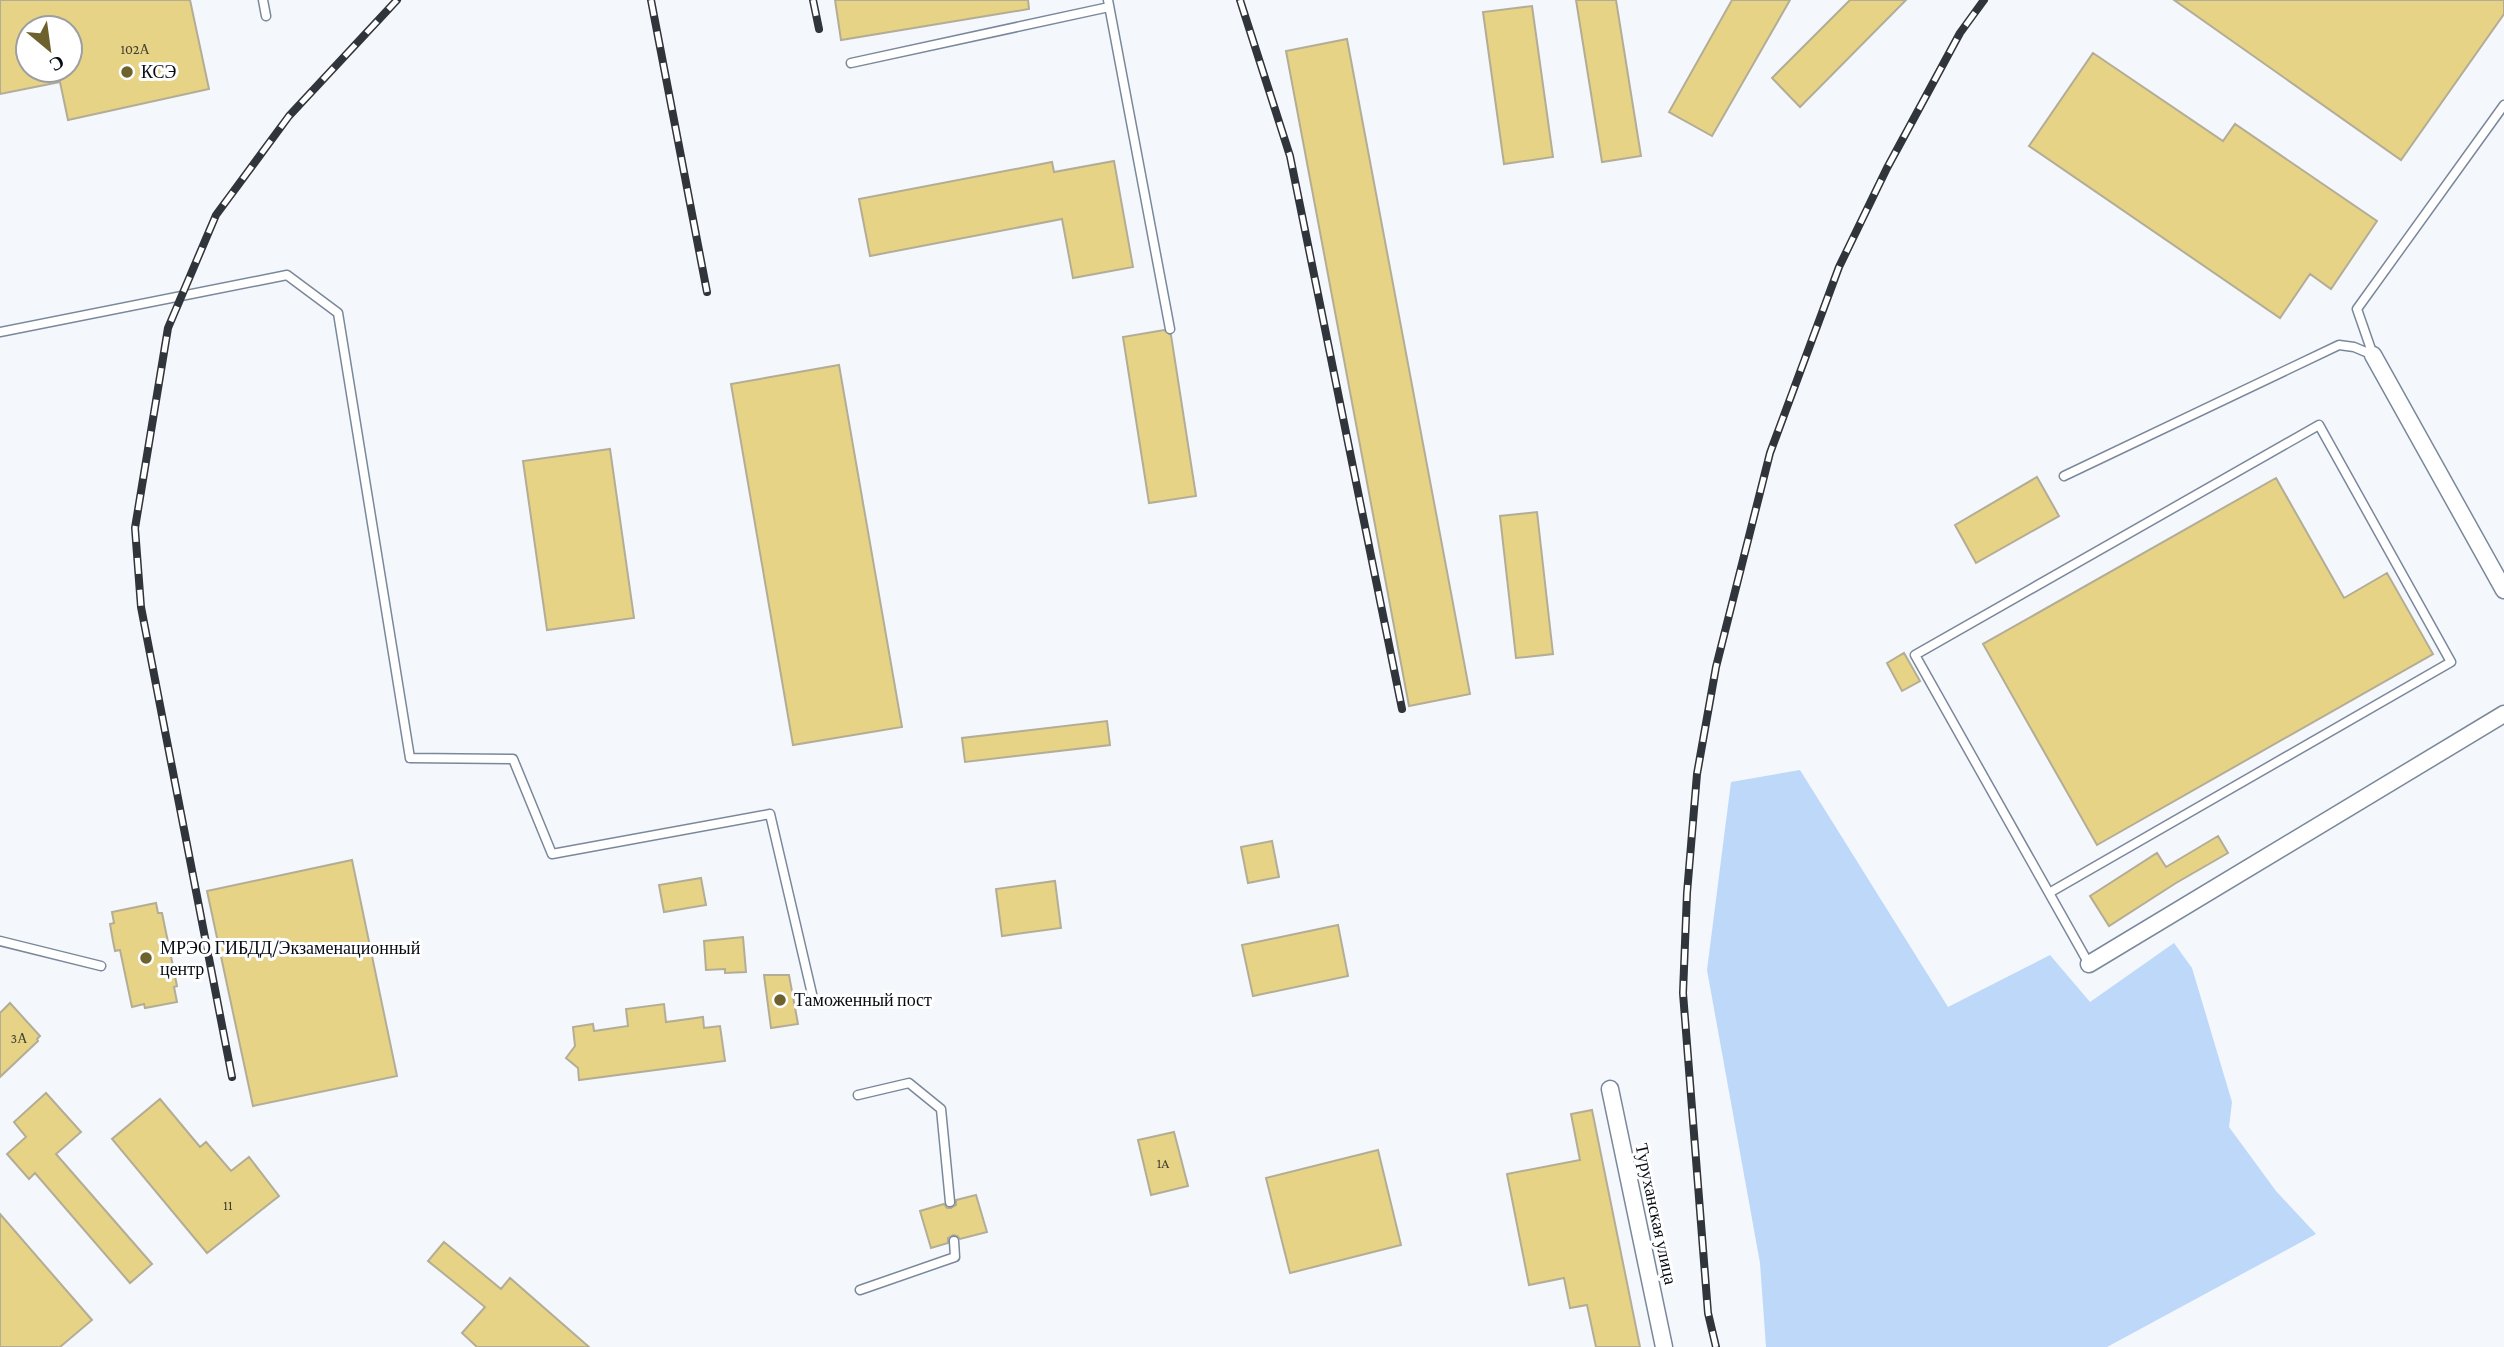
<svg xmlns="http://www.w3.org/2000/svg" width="2504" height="1347" font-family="'Crimson Pro',serif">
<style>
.green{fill:#bed8fa}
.building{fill:#e7d386;stroke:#b3ad96;stroke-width:2;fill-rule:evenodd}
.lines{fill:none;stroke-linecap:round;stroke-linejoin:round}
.lane-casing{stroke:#7a889b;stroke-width:11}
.street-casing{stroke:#7a889b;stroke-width:19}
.lane{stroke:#fff;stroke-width:8}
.street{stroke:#fff;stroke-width:16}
.rail-casing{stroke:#30343b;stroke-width:8}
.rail{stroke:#fff;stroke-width:5;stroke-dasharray:16;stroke-linecap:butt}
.poi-dot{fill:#6d612e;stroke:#fff;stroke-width:2.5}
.labels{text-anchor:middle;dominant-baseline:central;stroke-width:6;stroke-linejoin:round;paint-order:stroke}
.number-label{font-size:14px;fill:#3f3e30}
.poi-label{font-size:18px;fill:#070c13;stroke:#fff;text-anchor:start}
.street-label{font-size:18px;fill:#070c13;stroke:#fff}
</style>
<rect width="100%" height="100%" fill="#f4f7fb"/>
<path class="green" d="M 1800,770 L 1948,1007 L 2050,955 L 2090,1002 L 2174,943 L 2192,968 L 2232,1102 L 2229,1127 L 2276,1191 L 2316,1234 L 2107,1347 L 1766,1347 L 1760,1263 L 1707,970 L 1731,782 Z"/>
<path class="building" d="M 0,0 L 190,0 L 209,89 L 68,120 L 60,82 L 0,94 ZM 28,28 L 70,28 L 70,70 L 28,70 Z
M 835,0 L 1028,0 L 1029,9 L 841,40 Z
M 1576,0 L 1616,0 L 1641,156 L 1602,162 Z
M 1732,0 L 1790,0 L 1712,136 L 1669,112 Z
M 1850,0 L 1906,0 L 1800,107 L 1772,78 Z
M 2174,0 L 2504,0 L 2504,14 L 2401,160 Z
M 1532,6 L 1553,157 L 1504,164 L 1483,12 Z
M 1347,39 L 1470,694 L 1409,706 L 1286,51 Z
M 2093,53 L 2223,141 L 2235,124 L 2377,221 L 2331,289 L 2310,274 L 2280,318 L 2029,146 Z
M 1114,161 L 1133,267 L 1073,278 L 1062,219 L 870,256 L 859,199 L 1052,162 L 1054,172 Z
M 1164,330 L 1171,335 L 1196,496 L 1149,503 L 1123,337 Z
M 839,365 L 902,727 L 793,745 L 731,384 Z
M 610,449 L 634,618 L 547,630 L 523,461 Z
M 2037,477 L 2059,516 L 1976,563 L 1955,525 Z
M 2276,478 L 2344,598 L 2387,573 L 2433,654 L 2097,845 L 1983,644 Z
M 1537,512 L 1553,654 L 1516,658 L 1500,516 Z
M 1904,653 L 1920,681 L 1902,691 L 1887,663 Z
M 1107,721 L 1110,745 L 965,762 L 962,738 Z
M 2218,836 L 2228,853 L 2176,883 L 2109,926 L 2090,896 L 2157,853 L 2166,867 Z
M 1272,841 L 1279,877 L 1248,883 L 1241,847 Z
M 352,860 L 397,1076 L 253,1106 L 207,891 Z
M 701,878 L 706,905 L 664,912 L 659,885 Z
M 1055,881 L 1061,928 L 1002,936 L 996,889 Z
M 156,903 L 158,913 L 162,913 L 173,966 L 177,986 L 174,987 L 177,1002 L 145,1008 L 144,1004 L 132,1007 L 120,950 L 115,951 L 113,941 L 110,924 L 114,923 L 112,912 Z
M 1338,925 L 1348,976 L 1253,996 L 1242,945 Z
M 743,937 L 746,972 L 725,973 L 725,969 L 706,970 L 704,941 Z
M 764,975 L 789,975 L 798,1024 L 771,1028 Z
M 10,1003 L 40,1036 L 37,1039 L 38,1041 L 0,1077 L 0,1013 Z
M 664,1004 L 666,1022 L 703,1017 L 704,1028 L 720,1026 L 725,1061 L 579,1080 L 578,1068 L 566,1058 L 575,1046 L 573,1027 L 593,1024 L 594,1031 L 628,1026 L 626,1009 Z
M 46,1093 L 81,1132 L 56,1154 L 152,1264 L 130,1283 L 35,1173 L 29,1179 L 7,1154 L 26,1137 L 14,1122 Z
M 160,1099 L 200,1147 L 206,1142 L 231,1171 L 249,1157 L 279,1196 L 207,1253 L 112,1139 Z
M 1592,1110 L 1640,1347 L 1596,1347 L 1587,1305 L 1570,1308 L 1564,1278 L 1529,1285 L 1507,1174 L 1580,1160 L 1571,1114 Z
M 1174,1132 L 1188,1186 L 1151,1195 L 1138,1140 Z
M 1378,1150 L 1401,1245 L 1290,1273 L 1266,1178 Z
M 976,1195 L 987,1232 L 960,1239 L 957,1236 L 953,1235 L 948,1238 L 948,1243 L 931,1248 L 920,1211 L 944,1204 L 947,1208 L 951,1208 L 956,1205 L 956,1200 Z
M 0,1214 L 92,1320 L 60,1347 L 0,1347 Z
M 444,1242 L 501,1289 L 510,1278 L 589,1347 L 477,1347 L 462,1333 L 485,1307 L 428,1261 Z"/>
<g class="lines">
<defs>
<path id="lane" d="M 263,0 L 266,16
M 1108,0 L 1170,329
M 851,63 L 1109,7
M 0,332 L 287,275 L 338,313 L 410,758 L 513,759 L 552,854 L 770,814 L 812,994
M 2373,355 L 2357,309 L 2504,105
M 2064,476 L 2339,345 L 2354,347 L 2373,355
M 2049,893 L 2451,662 L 2319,425 L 1915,655 C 1973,758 2031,861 2089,964
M 0,941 L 101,966
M 858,1095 L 909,1083 L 941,1109 L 950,1202
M 860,1290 L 955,1257 L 954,1241"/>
<path id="street" d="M 2373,355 L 2504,590
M 2089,964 L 2504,714
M 1610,1089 L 1664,1347"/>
</defs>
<use href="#lane" class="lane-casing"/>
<use href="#street" class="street-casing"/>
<use href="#lane" class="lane"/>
<use href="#street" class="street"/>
<defs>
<path id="rail" d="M 651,0 L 707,292
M 813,0 L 819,29
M 1240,0 L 1290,156 L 1402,709
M 232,1077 L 141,607 L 135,528 L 168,328 L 216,215 L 289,116 L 397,0
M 1716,1347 L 1708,1313 L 1683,993 L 1687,893 L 1697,774 L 1716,667 L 1770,453 L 1839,267 L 1887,168 L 1960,33 L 1984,0"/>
</defs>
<use href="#rail" class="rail-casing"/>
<use href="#rail" class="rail"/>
</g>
<g class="poi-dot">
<circle cx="127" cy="72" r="7"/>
<circle cx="146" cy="958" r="7"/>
<circle cx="780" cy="1000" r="7"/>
</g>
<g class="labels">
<g class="number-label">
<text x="135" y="49">102А</text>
<text x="19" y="1038">3А</text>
<text x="1163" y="1163">1A</text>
<text x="228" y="1205">11</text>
</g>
<g class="poi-label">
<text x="141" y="72">КСЭ</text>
<text x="160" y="948">МРЭО ГИБДД/Экзаменационный<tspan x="160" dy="21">центр</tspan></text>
<text x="794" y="1000">Таможенный пост</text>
</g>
<g class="street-label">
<text transform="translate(1656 1214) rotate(78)">Туруханская улица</text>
</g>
</g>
<g transform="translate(49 49) rotate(151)"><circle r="33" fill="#ffffff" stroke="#9c9ea1" stroke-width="2"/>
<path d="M0-5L12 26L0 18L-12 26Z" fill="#6d612e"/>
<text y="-10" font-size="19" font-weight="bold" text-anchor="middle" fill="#070c13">С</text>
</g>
</svg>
